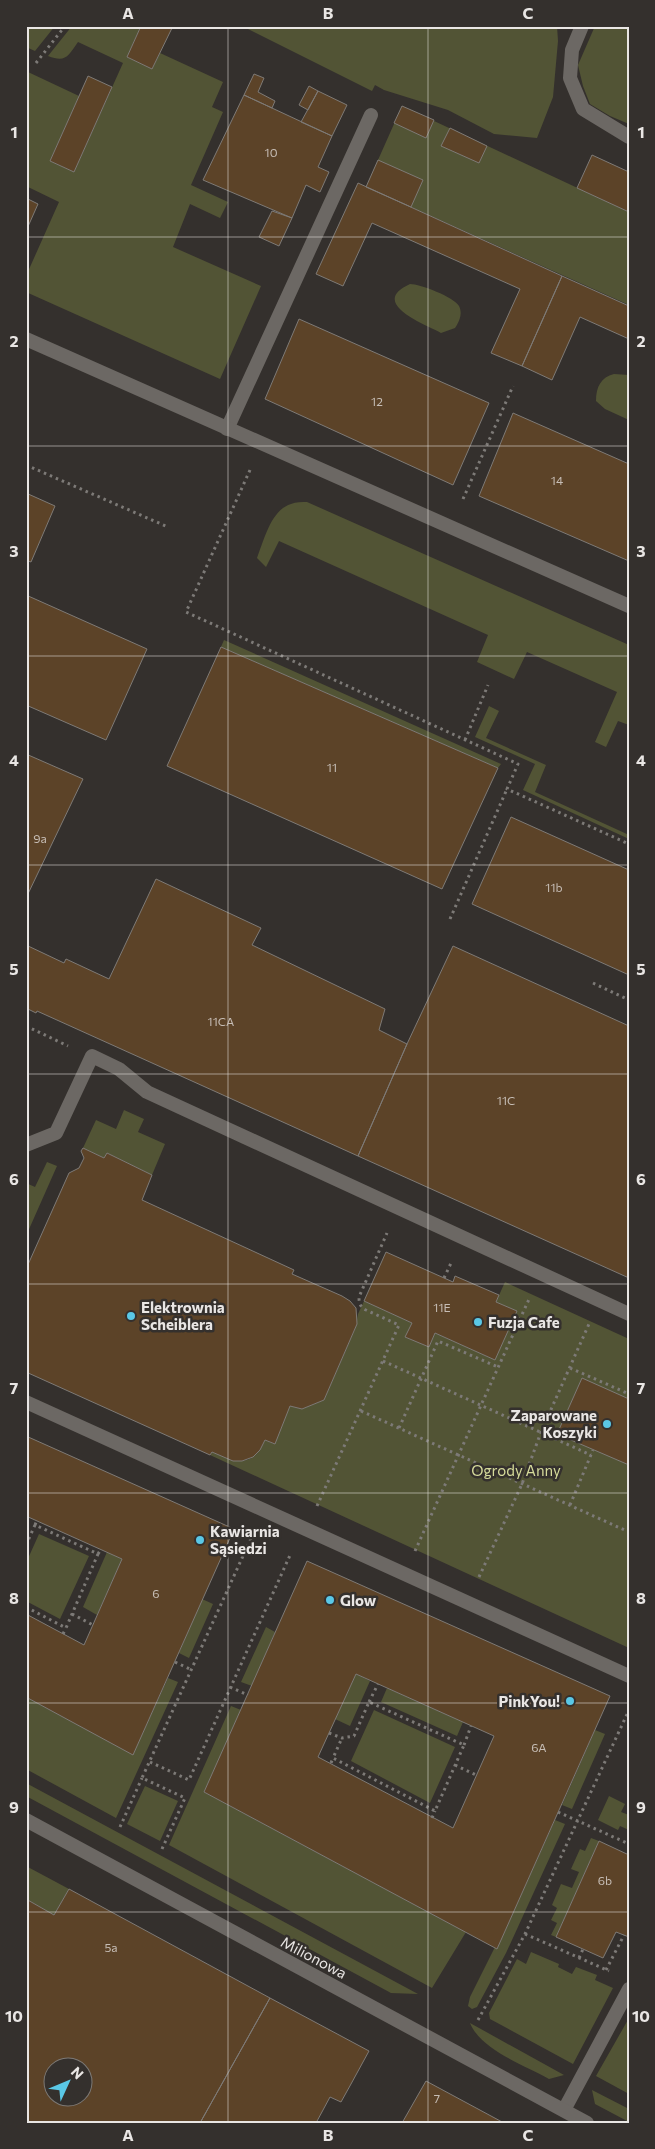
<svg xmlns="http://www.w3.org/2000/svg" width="655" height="2149" font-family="Commissioner,sans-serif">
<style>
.green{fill:#525435}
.building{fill:#5c4328;stroke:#7e7a76;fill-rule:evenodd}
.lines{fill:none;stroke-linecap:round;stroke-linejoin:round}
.path{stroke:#7d7a77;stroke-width:3;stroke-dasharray:2.5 4;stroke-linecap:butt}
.service{stroke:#6c6864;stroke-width:14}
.pedestrian{stroke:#6c6864;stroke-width:14}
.tertiary{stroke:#6c6864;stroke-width:14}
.grid{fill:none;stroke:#e9e6e4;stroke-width:1;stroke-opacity:0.55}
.poi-dot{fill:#5ac8e6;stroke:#34302d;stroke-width:2}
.labels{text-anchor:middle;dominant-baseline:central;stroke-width:5;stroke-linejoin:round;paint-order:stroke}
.number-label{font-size:12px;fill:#c6bdb5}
.poi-label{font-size:15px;font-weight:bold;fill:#e9e6e4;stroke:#34302d;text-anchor:start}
.park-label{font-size:15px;fill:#d6db9b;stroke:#34302d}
.street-label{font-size:15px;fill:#e9e6e4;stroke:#34302d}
.neatline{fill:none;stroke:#e9e6e4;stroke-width:2}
.grid-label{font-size:16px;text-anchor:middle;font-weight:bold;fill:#e9e6e4}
</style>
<rect width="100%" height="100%" fill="#34302d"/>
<path class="green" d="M 26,26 L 55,26 L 35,51 L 26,47 Z
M 72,26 L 141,26 L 127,57 L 152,69 L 160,53 L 223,82 L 212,107 L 223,112 L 191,185 L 228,202 L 220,218 L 190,204 L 173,247 L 261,286 L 220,379 L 26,292 L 26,276 L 59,202 L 26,186 L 26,74 L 28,72 L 79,96 L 50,161 L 74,172 L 123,63 L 78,42 C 68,56 66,63 48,56 Z
M 242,26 L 557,26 L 558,41 L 553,97 L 537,138 L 494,134 L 448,110 L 384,90 L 375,85 L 372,91 Z
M 595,26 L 629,26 L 629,124 L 610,116 L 590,104 L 583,86 L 578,65 Z
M 402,106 L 629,212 L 629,305 L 366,187 Z
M 410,284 C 420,284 454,297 459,306 C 463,314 459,322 455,328 L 441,333 C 424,324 368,303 410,284 Z
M 614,374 L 629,375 L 629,420 L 605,409 L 596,401 C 596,387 601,377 614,374 Z
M 307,502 L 629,645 L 629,725 L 618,721 L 606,747 L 595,742 L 617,692 L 527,652 L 514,679 L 477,662 L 488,635 L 279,541 L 266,567 L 257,558 C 264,540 271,510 291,504 C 296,502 302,502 307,502 Z
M 224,640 L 501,764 L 498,768 L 221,647 Z
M 489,706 L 499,711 L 486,738 L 546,765 L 535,792 L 629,835 L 629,839 L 523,790 L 535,764 L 475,737 Z
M 124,1110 L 144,1119 L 138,1132 L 165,1144 L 152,1175 L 107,1153 L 104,1158 L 83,1148 L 96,1120 L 116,1129 Z
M 47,1162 L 57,1166 L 26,1236 L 26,1183 L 35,1187 Z
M 505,1282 L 629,1339 L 629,1648 L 210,1455 L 212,1452 C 235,1462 253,1469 265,1440 L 274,1444 L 290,1406 L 302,1409 L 324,1400 L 355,1329 L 358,1314 L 364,1301 L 412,1323 L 406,1337 L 429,1347 L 435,1333 L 495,1360 L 496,1302 Z
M 39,1534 L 89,1556 L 60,1619 L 26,1601 L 26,1563 Z
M 107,1552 L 122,1559 L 97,1615 L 83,1607 Z
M 202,1599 L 213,1604 L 189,1658 L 179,1653 Z
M 266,1627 L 275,1632 L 252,1686 L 241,1682 Z
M 356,1674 L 370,1681 L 350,1726 L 335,1719 Z
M 168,1678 L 178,1682 L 116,1818 L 26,1769 L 26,1697 L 133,1754 Z
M 387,1688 L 463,1722 L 457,1736 L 381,1702 Z
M 231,1706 L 241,1710 L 204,1792 L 466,1932 L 432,1988 L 169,1845 Z
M 374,1710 L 455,1747 L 430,1803 L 351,1761 Z
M 595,1730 L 605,1734 L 572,1809 L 562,1805 Z
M 26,1783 L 418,1994 L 391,1993 L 26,1796 Z
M 145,1786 L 178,1801 L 160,1841 L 127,1824 Z
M 609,1796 L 625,1804 L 621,1812 L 629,1815 L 629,1830 L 620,1826 L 618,1830 L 598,1820 Z
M 555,1820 L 565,1824 L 506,1953 L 477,2007 L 472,2009 L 468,2006 L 470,1997 L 495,1947 L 497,1948 Z
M 591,1838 L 599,1841 L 556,1937 L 551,1935 L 557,1923 L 551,1920 L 557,1908 L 552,1905 L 561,1884 L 572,1888 L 579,1872 L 571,1869 L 580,1849 L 585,1851 Z
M 26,1866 L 69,1889 L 54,1915 L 26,1899 Z
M 531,1952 L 559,1964 L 558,1967 L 572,1974 L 576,1967 L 597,1975 L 595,1980 L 613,1988 L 573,2064 L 490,2019 L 489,2013 L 517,1959 L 526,1964 Z
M 629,2018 L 629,2094 L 596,2076 Z
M 470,2023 L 564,2075 L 549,2079 C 524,2065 481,2050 470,2023 Z
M 592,2090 L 629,2109 L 629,2122 L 595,2104 Z"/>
<path class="building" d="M 141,26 L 173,26 L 152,69 L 127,57 Z
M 254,74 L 264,78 L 258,92 L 275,101 L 272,108 L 244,95 Z
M 88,76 L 112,87 L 74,172 L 50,161 Z
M 309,86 L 318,91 L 308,110 L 299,105 Z
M 318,91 L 347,105 L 332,136 L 301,122 Z
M 244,95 L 332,136 L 318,167 L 329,172 L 320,192 L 306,185 L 292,218 L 203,180 Z
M 402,106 L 434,120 L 426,138 L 394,123 Z
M 450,128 L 487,146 L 479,163 L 441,146 Z
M 592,155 L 629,172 L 629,212 L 577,188 Z
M 378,160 L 423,180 L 411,207 L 366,187 Z
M 358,183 L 562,276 L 522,366 L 491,353 L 520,289 L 372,223 L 343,286 L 316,274 Z
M 26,198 L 38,204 L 26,231 Z
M 272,211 L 292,218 L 279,246 L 259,237 Z
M 562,276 L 629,306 L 629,339 L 580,317 L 552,380 L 522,366 Z
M 299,319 L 489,403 L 453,485 L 265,399 Z
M 513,413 L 629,464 L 629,561 L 479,496 Z
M 26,493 L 55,506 L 31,562 L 26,560 Z
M 26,595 L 147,649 L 106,740 L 26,705 Z
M 221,647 L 498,768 L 442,889 L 167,766 Z
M 26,754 L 83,779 L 26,898 Z
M 511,817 L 629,870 L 629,975 L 472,904 Z
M 156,879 L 261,928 L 252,945 L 385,1009 L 379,1030 L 407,1044 L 358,1156 L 37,1011 L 36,1013 L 26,1008 L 26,945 L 64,963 L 66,959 L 109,979 Z
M 453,946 L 629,1026 L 629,1278 L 358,1156 L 407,1044 Z
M 83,1148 L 104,1158 L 107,1153 L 152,1175 L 142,1200 L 294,1270 L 292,1274 L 342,1296 L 350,1301 L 356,1308 L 357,1324 L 324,1400 L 302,1409 L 290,1406 L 275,1444 L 265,1440 L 260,1450 L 253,1457 L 242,1461 L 233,1461 L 212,1452 L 210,1455 L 26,1372 L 26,1269 L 69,1173 L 79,1168 L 84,1158 L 81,1151 Z
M 386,1252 L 453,1282 L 455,1276 L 499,1295 L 496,1302 L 517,1311 L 495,1360 L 435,1333 L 429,1347 L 405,1337 L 412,1323 L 364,1301 Z
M 582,1378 L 629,1399 L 629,1465 L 557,1434 Z
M 26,1436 L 234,1529 L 133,1755 L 26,1697 L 26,1614 L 84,1645 L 122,1559 L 26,1516 Z
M 307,1561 L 610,1696 L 497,1949 L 204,1792 ZM 356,1674 L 494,1736 L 453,1828 L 318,1757 Z
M 599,1841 L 629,1855 L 629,1937 L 616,1932 L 603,1958 L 556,1937 Z
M 69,1889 L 270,1998 L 200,2123 L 26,2123 L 26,1899 L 54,1915 ZM 52,2066 L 82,2066 L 82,2096 L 52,2096 Z
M 270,1998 L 369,2051 L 351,2084 L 341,2102 L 330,2097 L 316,2123 L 200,2123 Z
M 426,2081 L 504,2123 L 402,2123 Z"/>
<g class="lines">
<path class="path" d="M 36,63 L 65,26
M 26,465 L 168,527
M 250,470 L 186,612 L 518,764 L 507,789 L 629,844
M 463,499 L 513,386
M 465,740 L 488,685
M 450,919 L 507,789
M 593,983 L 629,1000
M 26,1026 L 68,1046
M 444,1278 L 452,1261
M 383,1361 L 591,1455
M 570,1368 L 629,1394
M 361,1411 L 629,1532
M 399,1428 L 438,1341 L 498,1367
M 570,1505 L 593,1450
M 317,1506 L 399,1325 L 366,1310 C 360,1307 359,1303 359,1297 L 387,1233
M 35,1525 L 37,1520
M 26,1545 L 35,1525 L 98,1554 L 66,1628 L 26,1607
M 415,1551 L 530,1297
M 98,1554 L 101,1549
M 479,1577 L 522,1484 L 541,1432 L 589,1324
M 72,1614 L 93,1625
M 63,1634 L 66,1628
M 175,1662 L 192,1670
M 230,1687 L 248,1695
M 369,1702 L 378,1684
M 329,1733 L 342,1738 L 354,1736 L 369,1702 L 464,1745 L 435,1811 L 333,1758 L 342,1738
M 464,1745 L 471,1726
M 150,1762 L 189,1780 L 291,1553
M 331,1763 L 333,1758
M 455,1765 L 476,1775
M 558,1812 L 629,1844
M 432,1818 L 435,1811
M 120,1827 L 142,1778
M 162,1849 L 185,1798 L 142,1778 L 253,1534
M 525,1934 L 609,1971
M 579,1958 L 583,1949
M 606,1970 L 624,1935
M 478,2020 L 525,1934 L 629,1710"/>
<path class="service" d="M 582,26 L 572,50 L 570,78 L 583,109 L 629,137
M 227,429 L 371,115"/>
<path class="pedestrian" d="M 26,1145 L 56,1133 L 92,1056 L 119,1069 L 147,1092 L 629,1314
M 26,1402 L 629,1676
M 564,2110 L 629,1989"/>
<path class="tertiary" d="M 26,339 L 629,606
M 26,1820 L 587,2123"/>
</g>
<path class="grid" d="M 228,26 L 228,2123M 428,26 L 428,2123M 26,237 L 629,237M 26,446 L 629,446M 26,656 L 629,656M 26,865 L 629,865M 26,1074 L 629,1074M 26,1284 L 629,1284M 26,1493 L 629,1493M 26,1703 L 629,1703M 26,1912 L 629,1912"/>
<g class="poi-dot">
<circle cx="131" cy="1316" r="5"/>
<circle cx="478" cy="1322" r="5"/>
<circle cx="607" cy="1424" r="5"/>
<circle cx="200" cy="1540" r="5"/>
<circle cx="330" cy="1600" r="5"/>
<circle cx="570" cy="1701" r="5"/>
</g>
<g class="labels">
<g class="number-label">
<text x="271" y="152">10</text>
<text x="377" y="401">12</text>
<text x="557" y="480">14</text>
<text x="332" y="767">11</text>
<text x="40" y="838">9a</text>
<text x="554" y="887">11b</text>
<text x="221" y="1021">11CA</text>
<text x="506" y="1100">11C</text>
<text x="442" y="1307">11E</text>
<text x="156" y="1593">6</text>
<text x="539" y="1747">6A</text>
<text x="605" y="1880">6b</text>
<text x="111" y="1947">5a</text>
<text x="437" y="2098">7</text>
</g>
<g class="poi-label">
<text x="141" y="1307">Elektrownia<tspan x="141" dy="17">Scheiblera</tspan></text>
<text x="488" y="1322">Fuzja Cafe</text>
<text x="597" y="1415" text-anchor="end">Zaparowane<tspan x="597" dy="17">Koszyki</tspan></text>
<text x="210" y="1531">Kawiarnia<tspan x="210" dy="17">Sąsiedzi</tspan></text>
<text x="340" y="1600">Glow</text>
<text x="560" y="1701" text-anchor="end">PinkYou!</text>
</g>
<g class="park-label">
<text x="516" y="1470">Ogrody Anny</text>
</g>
<g class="street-label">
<text transform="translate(314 1957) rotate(28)">Milionowa</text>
</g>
</g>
<rect width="655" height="2149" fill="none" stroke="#34302d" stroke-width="55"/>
<g transform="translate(68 2082) rotate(46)"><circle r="24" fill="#34302d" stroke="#7c7976"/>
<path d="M0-4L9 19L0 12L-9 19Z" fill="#5ac8e6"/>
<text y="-8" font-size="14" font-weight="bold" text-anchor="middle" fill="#e9e6e4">N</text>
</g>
<rect x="28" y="28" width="600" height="2094" class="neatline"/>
<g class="grid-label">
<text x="128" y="19">A</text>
<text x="328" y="19">B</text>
<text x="528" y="19">C</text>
<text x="14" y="138">1</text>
<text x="641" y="138">1</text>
<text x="14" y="347">2</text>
<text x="641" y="347">2</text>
<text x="14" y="557">3</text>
<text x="641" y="557">3</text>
<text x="14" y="766">4</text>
<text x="641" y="766">4</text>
<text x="14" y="975">5</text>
<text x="641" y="975">5</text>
<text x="14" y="1185">6</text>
<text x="641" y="1185">6</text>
<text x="14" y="1394">7</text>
<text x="641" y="1394">7</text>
<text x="14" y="1604">8</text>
<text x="641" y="1604">8</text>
<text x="14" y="1813">9</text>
<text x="641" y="1813">9</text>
<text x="14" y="2022">10</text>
<text x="641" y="2022">10</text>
<text x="128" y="2141">A</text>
<text x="328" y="2141">B</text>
<text x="528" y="2141">C</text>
</g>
</svg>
